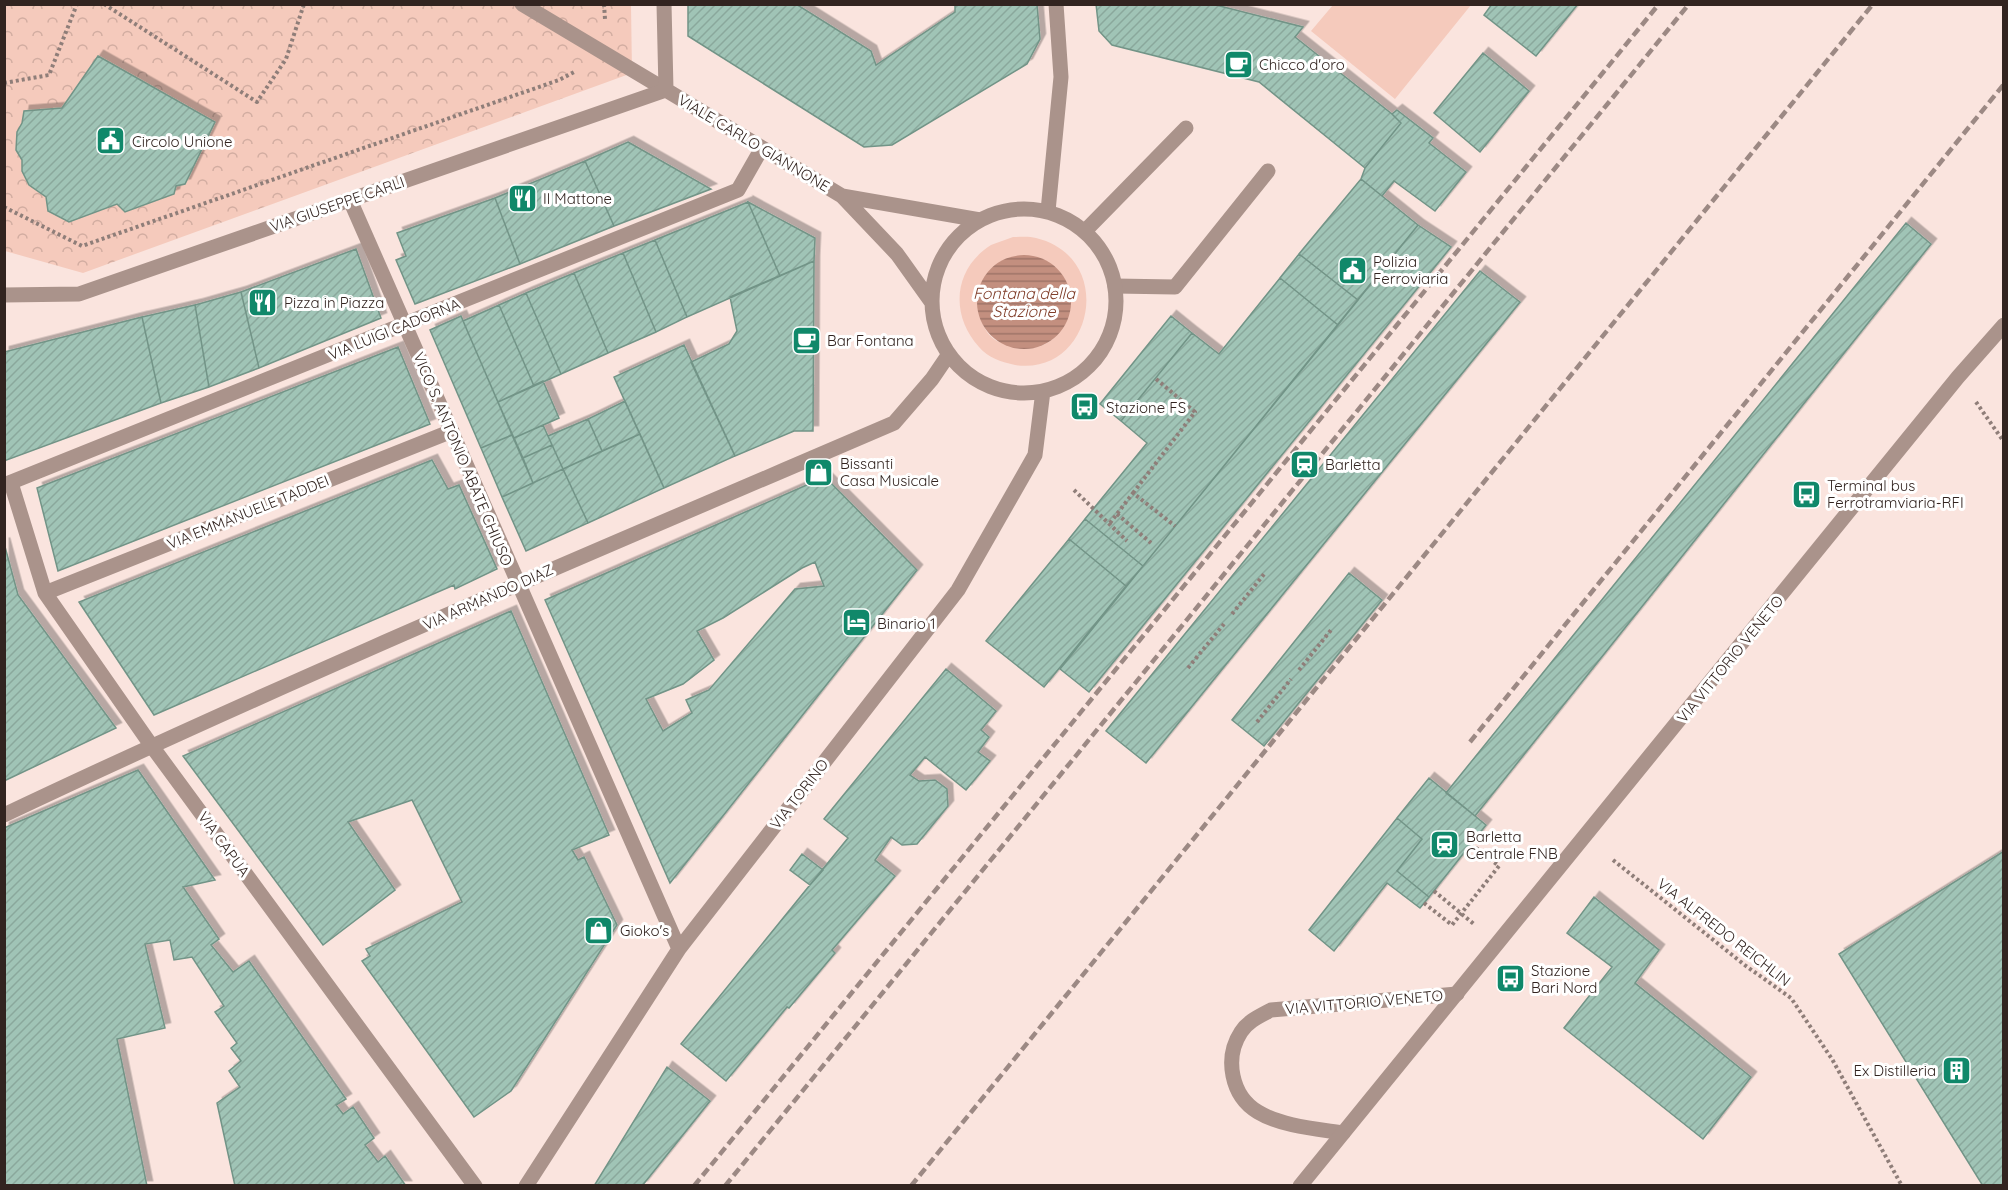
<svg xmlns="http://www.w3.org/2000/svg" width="2008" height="1190" font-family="Quicksand,sans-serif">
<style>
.green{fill:#f5cabc;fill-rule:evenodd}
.park{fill:url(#park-crowns)}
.water{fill:url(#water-rules)}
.building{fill:url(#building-hatch);stroke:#729487;stroke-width:1.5;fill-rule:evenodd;filter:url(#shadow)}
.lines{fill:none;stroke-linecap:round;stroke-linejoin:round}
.path{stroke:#8f7e79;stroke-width:4;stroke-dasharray:3 3;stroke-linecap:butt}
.service{stroke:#aa938b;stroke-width:15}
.pedestrian{stroke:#aa938b;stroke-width:15}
.minor{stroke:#aa938b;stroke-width:15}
.tertiary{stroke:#aa938b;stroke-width:15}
.rail{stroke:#9c8984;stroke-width:4.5;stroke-dasharray:9 4.5;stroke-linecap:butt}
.labels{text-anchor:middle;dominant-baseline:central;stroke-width:6;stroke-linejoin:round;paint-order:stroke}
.poi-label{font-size:15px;fill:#322420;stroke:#fff;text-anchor:start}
.street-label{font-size:15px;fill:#322420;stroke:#fff}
.water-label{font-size:16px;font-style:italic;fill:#813e2a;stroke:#fff}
</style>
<defs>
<pattern id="park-crowns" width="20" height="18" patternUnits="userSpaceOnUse" patternTransform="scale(1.5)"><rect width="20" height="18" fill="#f5cabc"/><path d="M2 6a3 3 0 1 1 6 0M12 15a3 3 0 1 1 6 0" fill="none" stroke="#d2ada1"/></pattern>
<pattern id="water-rules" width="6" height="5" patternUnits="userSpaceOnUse" patternTransform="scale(1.5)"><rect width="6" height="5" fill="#c38f7f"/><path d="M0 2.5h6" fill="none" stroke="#9f7568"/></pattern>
<pattern id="building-hatch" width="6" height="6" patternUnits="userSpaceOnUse" patternTransform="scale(1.5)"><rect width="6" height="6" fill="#a0c4b6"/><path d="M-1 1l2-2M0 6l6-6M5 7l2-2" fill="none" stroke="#8aa89c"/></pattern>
<filter id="shadow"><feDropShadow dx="5.5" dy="-5.5" stdDeviation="0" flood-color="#0004"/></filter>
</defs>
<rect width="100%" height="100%" fill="#fae4de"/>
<path class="green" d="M 1333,5 L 1333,4 L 1471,5 L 1395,99 L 1311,31 Z
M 1013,237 C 1020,237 1029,236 1036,238 C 1118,258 1092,377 1015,365 C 1002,362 988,358 979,347 C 950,315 953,269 991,245 C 998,242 1006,240 1013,237 ZM 1040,259 C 1054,265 1063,274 1068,288 C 1075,307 1061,340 1041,346 C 1035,347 1028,345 1022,344 C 1015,344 1006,344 999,342 C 982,335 977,309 978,293 Z"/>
<path class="park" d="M 4,5 L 631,5 L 632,73 L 83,273 L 5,251 Z"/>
<path class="water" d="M977 302a47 47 0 1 1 94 0a47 47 0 1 1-94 0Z"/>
<path class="building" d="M 688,4 L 796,4 L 871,51 L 876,65 L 955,12 L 955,4 L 1037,4 L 1040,39 L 1027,64 L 892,145 L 864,147 L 688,36 Z
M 1096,4 L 1212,4 L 1303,27 L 1295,37 L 1392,114 L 1401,123 L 1365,168 L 1259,82 L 1112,45 L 1099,31 Z
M 1492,4 L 1578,4 L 1536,56 L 1484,15 Z
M 1483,53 L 1529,91 L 1480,152 L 1434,113 Z
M 98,56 L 215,122 L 185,184 L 176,186 L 174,194 L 125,212 L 117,204 L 69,222 L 48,211 L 46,197 L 29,185 L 22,171 L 22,160 L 16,150 L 17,132 L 22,123 L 24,111 L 62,108 Z
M 1397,110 L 1433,138 L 1429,143 L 1466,172 L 1435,211 L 1394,181 L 1382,196 L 1361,179 L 1365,168 L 1401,123 L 1392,114 Z
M 628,142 L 711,189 L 614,226 L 585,161 Z
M 585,161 L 614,226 L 520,264 L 495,198 Z
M 1361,179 L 1418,225 L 1358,300 L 1299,254 Z
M 495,198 L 520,264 L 415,304 L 396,260 L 406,256 L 397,233 Z
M 748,202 L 780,276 L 687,317 L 655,240 Z
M 748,202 L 815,238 L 814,261 L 780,276 Z
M 1906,223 L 1931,244 L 1475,816 L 1446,793 Z
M 1418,225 L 1451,247 L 1089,692 L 1060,669 Z
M 655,240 L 687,317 L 656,332 L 623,253 Z
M 356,249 L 381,318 L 259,368 L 241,292 Z
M 623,253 L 656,332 L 608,353 L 574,273 Z
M 1299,254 L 1358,300 L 1338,325 L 1280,278 Z
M 814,261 L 813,431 L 794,431 L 735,456 L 691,362 L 729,344 L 737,331 L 730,297 Z
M 1480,271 L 1520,302 L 1146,763 L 1106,731 Z
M 574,273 L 608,353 L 561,374 L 526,293 Z
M 1280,278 L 1338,325 L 1143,566 L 1085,519 L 1147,443 L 1121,421 L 1192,333 L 1219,354 Z
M 241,292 L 259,368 L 209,387 L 195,305 Z
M 526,293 L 561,374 L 534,386 L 499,305 Z
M 195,305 L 209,387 L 161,403 L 142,317 Z
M 499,305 L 534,386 L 498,402 L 463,321 Z
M 461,316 L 512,435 L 481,448 L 430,330 Z
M 1171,316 L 1192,333 L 1121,421 L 1100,404 Z
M 142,317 L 161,403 L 4,461 L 4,352 Z
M 684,345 L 735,456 L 664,488 L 614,377 Z
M 398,347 L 430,424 L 58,571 L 37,488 Z
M 543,381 L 559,418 L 514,438 L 498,402 Z
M 625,401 L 640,434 L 602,451 L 588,419 Z
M 588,419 L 602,451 L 563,469 L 548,436 Z
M 543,425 L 552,445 L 523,458 L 514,438 Z
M 640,434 L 664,488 L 588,523 L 563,469 Z
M 512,435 L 533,483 L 502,497 L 481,448 Z
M 552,445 L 563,469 L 533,483 L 523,458 Z
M 432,460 L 448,489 L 459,485 L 497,569 L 455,589 L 454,585 L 154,715 L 79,602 Z
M 563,469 L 588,523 L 526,551 L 502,497 Z
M 825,477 L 917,570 L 670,883 L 545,600 ZM 815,562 L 824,586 L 795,589 L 709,690 L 686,700 L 692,713 L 663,731 L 646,699 L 683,684 L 714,660 L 697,631 L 723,618 L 802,568 Z
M 1085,519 L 1143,566 L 1126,586 L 1069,539 Z
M 1069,539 L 1126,586 L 1044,687 L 986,641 Z
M 4,543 L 18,595 L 116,728 L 4,781 Z
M 1349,573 L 1382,600 L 1264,746 L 1232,720 Z
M 511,611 L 609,835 L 572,850 L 578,860 L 584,857 L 617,925 L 511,1091 L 474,1117 L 362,961 L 370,956 L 366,949 L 462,902 L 412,800 L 348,822 L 395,890 L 323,945 L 183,756 Z
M 946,669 L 996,711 L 981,730 L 989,737 L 978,752 L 990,761 L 966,790 L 925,757 L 910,775 L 919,781 L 935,780 L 947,789 L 948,806 L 917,844 L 902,845 L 891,837 L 875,860 L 895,876 L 832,950 L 835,953 L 789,1008 L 787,1007 L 726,1081 L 681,1044 L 848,838 L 824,819 Z
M 138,770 L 215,880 L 183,887 L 219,939 L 211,945 L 233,972 L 249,961 L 346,1099 L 336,1105 L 343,1114 L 353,1107 L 374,1138 L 365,1145 L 378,1162 L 385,1156 L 406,1186 L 235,1186 L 217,1103 L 240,1087 L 229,1071 L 241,1061 L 231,1048 L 237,1043 L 215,1012 L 224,1006 L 192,957 L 174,960 L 170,940 L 145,944 L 165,1028 L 117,1039 L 147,1186 L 4,1186 L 4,828 Z
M 1429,778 L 1486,825 L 1429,897 L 1397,871 L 1422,839 L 1397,818 Z
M 1397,818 L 1422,839 L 1397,871 L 1429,897 L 1420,908 L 1387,883 L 1334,951 L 1309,930 Z
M 2004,851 L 2004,1186 L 1983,1186 L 1839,954 Z
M 802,854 L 823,870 L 810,885 L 790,870 Z
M 1594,897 L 1659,950 L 1635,983 L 1751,1077 L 1703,1139 L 1564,1028 L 1612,967 L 1567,933 Z
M 667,1067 L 710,1101 L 642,1186 L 594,1186 Z"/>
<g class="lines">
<path class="path" d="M 104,4 L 257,102 L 286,59 L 304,4
M 604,4 L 605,19
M 4,83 L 49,75 L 77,4
M 4,207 L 82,246 L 559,80 L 576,71
M 1976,402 L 2004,442
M 1074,490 L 1127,541
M 1133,493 L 1195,412 L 1155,378
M 1117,514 L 1151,543
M 1110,523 L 1133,493 L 1175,526
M 1232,614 L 1265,573
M 1188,668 L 1224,624
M 1299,670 L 1331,630
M 1257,722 L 1291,679
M 1613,860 L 1746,966 L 1791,998 L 1832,1059 L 1902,1186
M 1434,891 L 1475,925
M 1424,903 L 1452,925 L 1499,866 L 1471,844"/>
<path class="service" d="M 1085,231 L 1186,128
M 1115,286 L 1175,287 L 1268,171"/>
<path class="pedestrian" d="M 522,4 L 666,90"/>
<path class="minor" d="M 664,4 L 666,90
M 666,90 L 842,196 L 897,254 L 932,303
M 842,196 L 980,220
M 350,200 L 679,949
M932 301a92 92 0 1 1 184 0a92 92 0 1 1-184 0Z
M 1048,211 L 1061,77 L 1056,4
M 4,295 L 79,294 L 666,90
M 11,483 L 45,593 L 151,745 L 475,1186
M 4,485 L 738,190 L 762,148
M 45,593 L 452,431
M 4,815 C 297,676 596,551 894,423 L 932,379 L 949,354
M 1343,1133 C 1317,1129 1281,1126 1258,1112 C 1231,1096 1224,1058 1241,1032 C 1248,1021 1260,1016 1271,1010 L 1457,994
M 526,1186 L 679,949 L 958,590 L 1035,455 L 1043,391"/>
<path class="tertiary" d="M 1300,1186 L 1958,377 L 2004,325"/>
<path class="rail" d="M 1470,742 L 2004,84
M 694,1186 L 1659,4
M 725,1186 L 1689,4
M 911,1186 L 1873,4"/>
</g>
<defs>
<symbol id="cafe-square" viewBox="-11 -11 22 22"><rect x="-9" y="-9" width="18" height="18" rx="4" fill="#10886a" stroke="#fff"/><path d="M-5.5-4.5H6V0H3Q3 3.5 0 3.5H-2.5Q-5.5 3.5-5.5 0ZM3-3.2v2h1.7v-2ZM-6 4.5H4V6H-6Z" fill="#fff"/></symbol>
<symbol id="civic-square" viewBox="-11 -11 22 22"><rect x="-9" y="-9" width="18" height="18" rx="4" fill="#10886a" stroke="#fff"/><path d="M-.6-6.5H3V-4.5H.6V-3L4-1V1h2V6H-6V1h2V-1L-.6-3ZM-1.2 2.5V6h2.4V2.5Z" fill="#fff"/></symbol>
<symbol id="restaurant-square" viewBox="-11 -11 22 22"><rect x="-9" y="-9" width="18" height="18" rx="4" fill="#10886a" stroke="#fff"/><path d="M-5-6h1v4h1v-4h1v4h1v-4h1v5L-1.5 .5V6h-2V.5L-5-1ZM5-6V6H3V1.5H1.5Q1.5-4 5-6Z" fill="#fff"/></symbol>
<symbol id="bus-square" viewBox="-11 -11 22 22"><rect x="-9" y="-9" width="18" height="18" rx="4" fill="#10886a" stroke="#fff"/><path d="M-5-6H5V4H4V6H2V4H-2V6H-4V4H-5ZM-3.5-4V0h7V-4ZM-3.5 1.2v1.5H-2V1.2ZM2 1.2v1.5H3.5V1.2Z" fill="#fff"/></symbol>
<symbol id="station-square" viewBox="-11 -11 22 22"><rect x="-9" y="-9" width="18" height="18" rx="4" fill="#10886a" stroke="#fff"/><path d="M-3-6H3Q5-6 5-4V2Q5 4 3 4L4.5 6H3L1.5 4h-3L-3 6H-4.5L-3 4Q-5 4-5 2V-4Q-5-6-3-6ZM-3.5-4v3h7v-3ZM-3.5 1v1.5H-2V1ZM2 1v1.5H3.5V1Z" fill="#fff"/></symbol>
<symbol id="shop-square" viewBox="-11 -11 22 22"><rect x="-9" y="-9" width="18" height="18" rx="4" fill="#10886a" stroke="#fff"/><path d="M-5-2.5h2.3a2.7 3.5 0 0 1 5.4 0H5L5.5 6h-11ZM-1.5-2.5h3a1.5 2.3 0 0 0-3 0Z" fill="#fff"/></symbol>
<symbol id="hotel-square" viewBox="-11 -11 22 22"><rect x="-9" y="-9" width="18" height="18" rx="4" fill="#10886a" stroke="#fff"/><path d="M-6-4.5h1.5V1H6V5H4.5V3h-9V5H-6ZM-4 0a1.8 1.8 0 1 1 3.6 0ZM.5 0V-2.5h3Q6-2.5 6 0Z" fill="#fff"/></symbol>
<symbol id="building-square" viewBox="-11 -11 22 22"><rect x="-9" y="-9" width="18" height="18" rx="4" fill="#10886a" stroke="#fff"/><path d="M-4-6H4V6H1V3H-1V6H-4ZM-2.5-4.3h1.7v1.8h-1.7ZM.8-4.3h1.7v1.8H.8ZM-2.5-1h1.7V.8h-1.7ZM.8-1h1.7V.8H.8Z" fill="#fff"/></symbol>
</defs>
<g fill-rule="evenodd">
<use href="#cafe-square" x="1222" y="48" width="33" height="33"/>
<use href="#civic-square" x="94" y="124" width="33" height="33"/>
<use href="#restaurant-square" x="506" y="182" width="33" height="33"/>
<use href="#civic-square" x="1336" y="254" width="33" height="33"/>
<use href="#restaurant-square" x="246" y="286" width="33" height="33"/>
<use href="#cafe-square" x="790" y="324" width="33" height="33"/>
<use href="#bus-square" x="1068" y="390" width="33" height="33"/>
<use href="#station-square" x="1288" y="448" width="33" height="33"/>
<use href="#shop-square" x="802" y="456" width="33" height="33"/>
<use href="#bus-square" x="1790" y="478" width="33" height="33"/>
<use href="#hotel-square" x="840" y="606" width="33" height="33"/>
<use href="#station-square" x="1428" y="828" width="33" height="33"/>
<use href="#shop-square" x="582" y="914" width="33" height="33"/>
<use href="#bus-square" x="1494" y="962" width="33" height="33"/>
<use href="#building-square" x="1940" y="1054" width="33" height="33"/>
</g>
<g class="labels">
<g class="poi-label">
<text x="1259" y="64">Chicco d'oro</text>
<text x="132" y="141">Circolo Unione</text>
<text x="543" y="198">Il Mattone</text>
<text x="1373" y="261">Polizia<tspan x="1373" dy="17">Ferroviaria</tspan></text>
<text x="284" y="302">Pizza in Piazza</text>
<text x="827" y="340">Bar Fontana</text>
<text x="1106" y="407">Stazione FS</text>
<text x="840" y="463">Bissanti<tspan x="840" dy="17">Casa Musicale</tspan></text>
<text x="1325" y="464">Barletta</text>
<text x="1827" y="485">Terminal bus<tspan x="1827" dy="17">Ferrotramviaria-RFI</tspan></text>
<text x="877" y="623">Binario 1</text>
<text x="1466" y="836">Barletta<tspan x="1466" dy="17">Centrale FNB</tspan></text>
<text x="620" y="930">Gioko's</text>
<text x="1531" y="970">Stazione<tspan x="1531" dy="17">Bari Nord</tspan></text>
<text x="1936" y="1070" text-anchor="end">Ex Distilleria</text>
</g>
<g class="street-label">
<text transform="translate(754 143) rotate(31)">VIALE CARLO GIANNONE</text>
<text transform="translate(337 204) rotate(-19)">VIA GIUSEPPE CARLI</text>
<text transform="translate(394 329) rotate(-22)">VIA LUIGI CADORNA</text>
<text transform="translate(463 459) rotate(67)">VICO S. ANTONIO ABATE CHIUSO</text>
<text transform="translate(248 512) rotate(-22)">VIA EMMANUELE TADDEI</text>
<text transform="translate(488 597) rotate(-24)">VIA ARMANDO DIAZ</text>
<text transform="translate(1730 659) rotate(-51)">VIA VITTORIO VENETO</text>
<text transform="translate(799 794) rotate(-52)">VIA TORINO</text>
<text transform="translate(224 844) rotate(54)">VIA CAPUA</text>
<text transform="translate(1724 932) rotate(38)">VIA ALFREDO REICHLIN</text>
<text transform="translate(1364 1002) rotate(-5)">VIA VITTORIO VENETO</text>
</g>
<g class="water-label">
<text x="1024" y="293">Fontana della<tspan x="1024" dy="18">Stazione</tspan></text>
</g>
</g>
<rect width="2008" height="1190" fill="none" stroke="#322420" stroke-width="12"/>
</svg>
